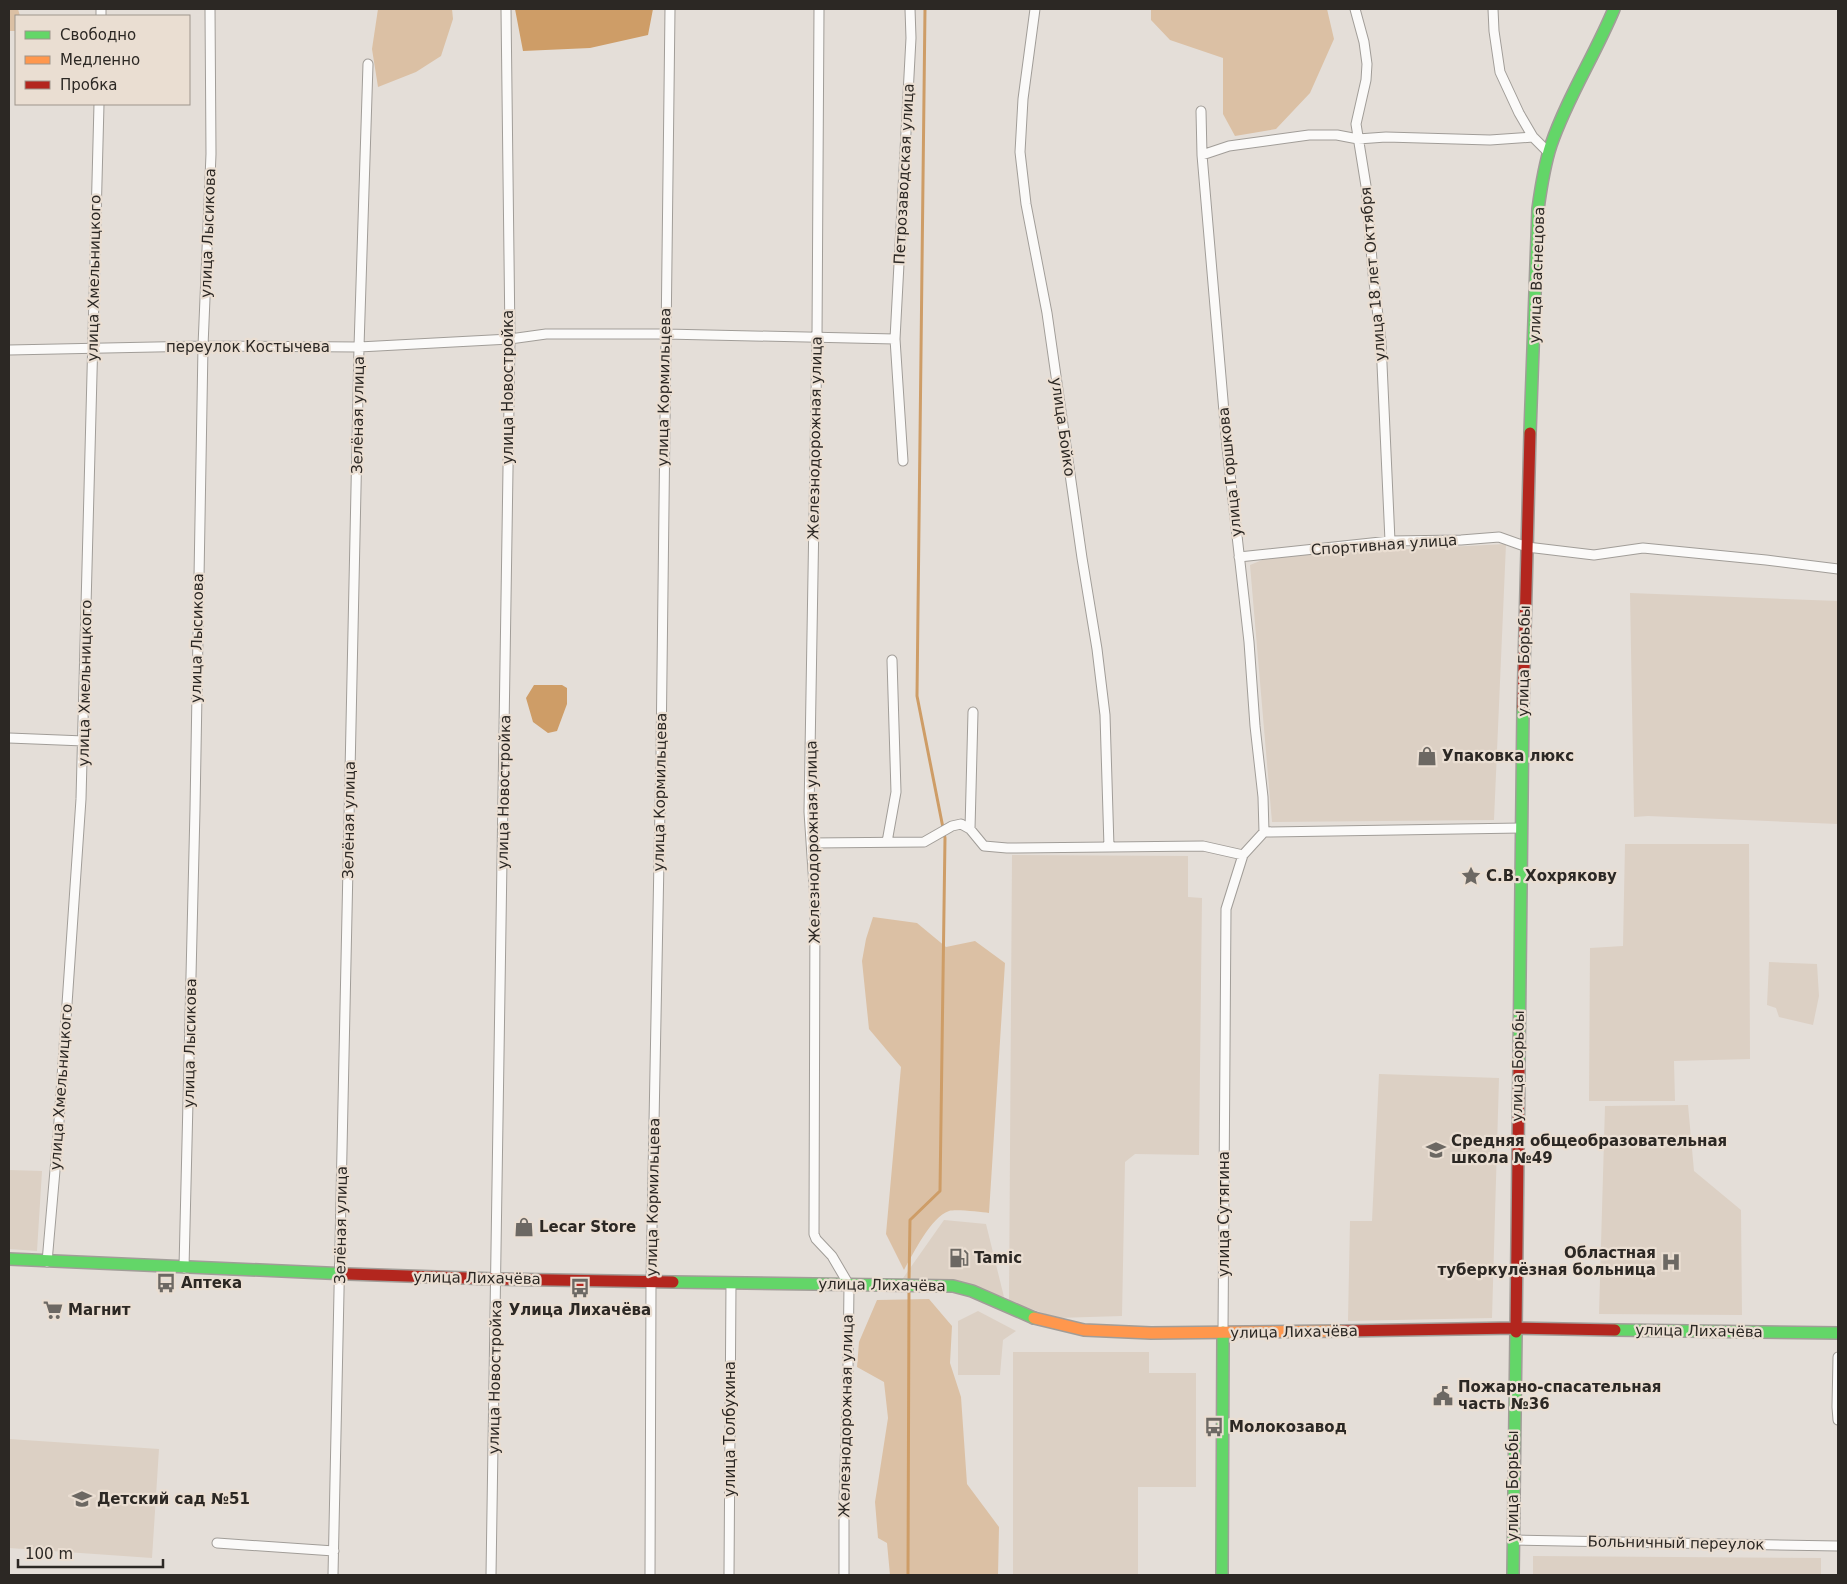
<svg xmlns="http://www.w3.org/2000/svg" width="1847" height="1584" font-family="'DejaVu Sans',sans-serif">
<style>
.built{fill:#dcd0c4}
.green{fill:#dbc0a4}
.water{fill:#ce9d67}
.lines{fill:none;stroke-linecap:round;stroke-linejoin:round}
.stream{stroke:#ce9d67;stroke-width:3}
.street-casing{stroke:#a19d98;stroke-width:11}
.fast-casing{stroke:#a19d98;stroke-width:14}
.slow-casing{stroke:#a19d98;stroke-width:14}
.jam-casing{stroke:#a19d98;stroke-width:14}
.street{stroke:#fbfaf9;stroke-width:9}
.fast{stroke:#63d668;stroke-width:11}
.slow{stroke:#ff974d;stroke-width:11}
.jam{stroke:#b3261e;stroke-width:11}
.labels{text-anchor:middle;dominant-baseline:central;stroke-width:4.5;stroke-linejoin:round;paint-order:stroke}
.street-label{font-size:15px;fill:#2c2824;stroke:#eaded2}
.poi-label{font-size:15px;font-weight:bold;fill:#2c2824;stroke:#eaded2;text-anchor:start}
</style>
<rect width="100%" height="100%" fill="#e4ded8"/>
<path class="built" d="M 1506,544 L 1494,820 L 1272,822 L 1250,565 L 1272,556 Z
M 1630,593 L 1838,601 L 1838,824 L 1648,816 L 1634,817 Z
M 1625,844 L 1749,844 L 1750,1059 L 1674,1061 L 1675,1101 L 1589,1101 L 1590,948 L 1623,946 Z
M 1012,855 L 1188,856 L 1188,897 L 1202,898 L 1199,1155 L 1135,1154 L 1125,1162 L 1122,1316 L 1057,1318 L 1009,1301 Z
M 1769,962 L 1817,964 L 1819,996 L 1813,1025 L 1779,1017 L 1776,1008 L 1767,1005 Z
M 1379,1074 L 1499,1078 L 1492,1318 L 1348,1321 L 1350,1221 L 1372,1221 Z
M 1688,1105 L 1694,1171 L 1741,1210 L 1742,1315 L 1599,1314 L 1605,1106 Z
M 9,1170 L 42,1171 L 37,1251 L 9,1249 Z
M 944,1220 L 986,1224 L 1004,1297 L 965,1284 L 901,1281 Z
M 978,1311 L 1016,1331 L 1003,1340 L 1000,1375 L 958,1375 L 958,1321 Z
M 1013,1352 L 1149,1352 L 1149,1373 L 1196,1373 L 1196,1487 L 1138,1487 L 1138,1575 L 1013,1575 Z
M 9,1439 L 159,1449 L 152,1558 L 9,1548 Z
M 1533,1556 L 1821,1558 L 1821,1575 L 1533,1575 Z"/>
<path class="green" d="M 9,9 L 18,9 L 20,16 L 16,16 L 16,31 L 9,31 Z
M 378,9 L 452,9 L 453,19 L 441,56 L 416,72 L 378,87 L 372,49 Z
M 1151,9 L 1327,9 L 1334,39 L 1310,93 L 1276,129 L 1235,136 L 1223,114 L 1223,58 L 1170,40 L 1151,20 Z
M 873,917 L 917,923 L 946,947 L 975,941 L 1005,963 L 989,1213 C 981,1212 956,1209 949,1211 C 931,1217 913,1254 904,1270 L 886,1234 L 901,1067 L 869,1029 L 862,961 L 866,939 Z
M 929,1299 L 952,1326 L 950,1363 L 961,1397 L 967,1484 L 999,1527 L 998,1575 L 958,1575 L 958,1574 L 890,1575 L 887,1543 L 878,1538 L 875,1502 L 888,1418 L 884,1382 L 857,1367 L 859,1342 L 877,1300 Z"/>
<path class="water" d="M 515,9 L 653,9 L 648,35 L 590,48 L 523,51 Z
M 534,685 L 562,685 L 567,688 L 567,704 L 557,731 L 548,733 L 533,722 L 526,698 Z"/>
<g class="lines">
<path class="stream" d="M 909,1282 L 910,1220 L 940,1191 L 945,838 L 917,696 L 925,9
M 908,1575 L 909,1289"/>
<defs>
<path id="street" d="M 819,9 L 817,337 L 809,812 L 815,901 L 814,1234 L 816,1239 L 832,1256 L 849,1285 L 848,1368 L 844,1502 L 844,1575
M 1035,9 L 1023,99 L 1020,152 L 1026,204 L 1047,313 L 1082,558 L 1097,649 L 1105,715 L 1109,847
M 1355,9 L 1364,42 L 1367,64 L 1366,80 L 1356,124 L 1366,186 L 1373,273 L 1381,342 L 1390,541
M 1493,9 L 1494,31 L 1500,72 L 1519,113 L 1533,137 L 1549,153
M 101,16 L 101,9
M 1201,111 L 1202,155 L 1227,447 L 1249,642 L 1255,726 L 1263,797 L 1264,832
M 1202,155 L 1229,146 L 1309,135 L 1337,135 L 1358,139 L 1386,137 L 1490,140 L 1533,137
M 9,350 L 203,346 L 359,347 L 510,339 L 546,334 L 665,334 L 895,339
M 903,461 L 895,339 L 911,38 L 910,9
M 1239,557 L 1390,541 L 1461,540 L 1499,537 L 1527,547 L 1594,555 L 1643,548 L 1766,560 L 1838,569
M 9,738 L 84,741
M 970,829 L 973,712
M 887,842 L 896,792 L 892,660
M 812,843 L 924,842 L 952,826 L 961,824 L 970,829 L 984,846 L 1007,848 L 1203,846 L 1243,855 L 1264,832 L 1521,828
M 47,1262 L 58,1136 L 81,799 L 99,104
M 184,1268 L 195,809 L 203,346 L 211,154 L 210,9
M 1223,1332 L 1226,909 L 1243,855
M 1838,1357 L 1837,1407 L 1838,1420
M 1513,1540 L 1838,1546
M 217,1543 L 334,1551
M 333,1575 L 359,347 L 368,64
M 491,1575 L 510,339 L 506,9
M 650,1575 L 651,1281 L 661,754 L 670,9
M 729,1575 L 731,1283"/>
<path id="fast" d="M 1530,433 L 1538,209 C 1541,187 1544,166 1551,145 C 1567,98 1595,55 1614,9
M 1519,1064 L 1523,708
M 9,1259 L 348,1274
M 673,1282 L 953,1286 L 972,1291 L 1034,1318
M 1615,1330 L 1838,1333
M 1222,1575 L 1223,1332
M 1513,1575 L 1516,1332"/>
<path id="slow" d="M 1034,1318 L 1084,1330 L 1151,1333 L 1343,1331"/>
<path id="jam" d="M 1523,708 L 1530,433
M 348,1274 L 496,1279 L 673,1282
M 1343,1331 L 1515,1328 L 1615,1330
M 1516,1332 L 1519,1064"/>
</defs>
<use href="#street" class="street-casing"/>
<use href="#fast" class="fast-casing"/>
<use href="#slow" class="slow-casing"/>
<use href="#jam" class="jam-casing"/>
<use href="#street" class="street"/>
<use href="#fast" class="fast"/>
<use href="#slow" class="slow"/>
<use href="#jam" class="jam"/>
</g>
<defs>
<symbol id="shop-bare" viewBox="-9 -9 18 18"><path d="M-5-2.5h2.3a2.7 3.5 0 0 1 5.4 0H5L5.5 6h-11ZM-1.5-2.5h3a1.5 2.3 0 0 0-3 0Z" fill="#6c6863" stroke="#eaded2" stroke-width="2.5" paint-order="stroke"/></symbol>
<symbol id="sight-bare" viewBox="-9 -9 18 18"><path d="M0-6L1.8-2.2L6-1.7L2.9 1.2L3.7 5.4L0 3.3L-3.7 5.4L-2.9 1.2L-6-1.7L-1.8-2.2Z" fill="#6c6863" stroke="#eaded2" stroke-width="2.5" paint-order="stroke"/></symbol>
<symbol id="school-bare" viewBox="-9 -9 18 18"><path d="M0-5L7-2L0 1L-7-2ZM-4 1L0 2.5L4 1V4Q0 6-4 4Z" fill="#6c6863" stroke="#eaded2" stroke-width="2.5" paint-order="stroke"/></symbol>
<symbol id="fuel-bare" viewBox="-9 -9 18 18"><path d="M-5.5-6h7V0h2V4h1.3V-2.5L3-4.5l.8-.8L6-3V5H2.5V1h-1V6h-7ZM-4.2-4.7v3.2H.2V-4.7Z" fill="#6c6863" stroke="#eaded2" stroke-width="2.5" paint-order="stroke"/></symbol>
<symbol id="hospital-bare" viewBox="-9 -9 18 18"><path d="M-5-5h3v3.5h4V-5h3V5h-3V1.5h-4V5h-3Z" fill="#6c6863" stroke="#eaded2" stroke-width="2.5" paint-order="stroke"/></symbol>
<symbol id="bus-bare" viewBox="-9 -9 18 18"><path d="M-5-6H5V4H4V6H2V4H-2V6H-4V4H-5ZM-3.5-4V0h7V-4ZM-3.5 1.2v1.5H-2V1.2ZM2 1.2v1.5H3.5V1.2Z" fill="#6c6863" stroke="#eaded2" stroke-width="2.5" paint-order="stroke"/></symbol>
<symbol id="supermarket-bare" viewBox="-9 -9 18 18"><path d="M-6-5.5h2.5l.6 2H6L4.5 2H-2.5L-4.4-4H-6ZM-1.5 3.2a1.3 1.3 0 1 0 .1 0ZM3 3.2a1.3 1.3 0 1 0 .1 0Z" fill="#6c6863" stroke="#eaded2" stroke-width="2.5" paint-order="stroke"/></symbol>
<symbol id="civic-bare" viewBox="-9 -9 18 18"><path d="M-.6-6.5H3V-4.5H.6V-3L4-1V1h2V6H-6V1h2V-1L-.6-3ZM-1.2 2.5V6h2.4V2.5Z" fill="#6c6863" stroke="#eaded2" stroke-width="2.5" paint-order="stroke"/></symbol>
</defs>
<g fill-rule="evenodd">
<use href="#shop-bare" x="1413" y="742" width="28" height="28"/>
<use href="#sight-bare" x="1457" y="862" width="28" height="28"/>
<use href="#school-bare" x="1422" y="1136" width="28" height="28"/>
<use href="#shop-bare" x="510" y="1213" width="28" height="28"/>
<use href="#fuel-bare" x="945" y="1244" width="28" height="28"/>
<use href="#hospital-bare" x="1657" y="1248" width="28" height="28"/>
<use href="#bus-bare" x="152" y="1269" width="28" height="28"/>
<use href="#bus-bare" x="566" y="1274" width="28" height="28"/>
<use href="#supermarket-bare" x="39" y="1296" width="28" height="28"/>
<use href="#civic-bare" x="1429" y="1382" width="28" height="28"/>
<use href="#bus-bare" x="1200" y="1413" width="28" height="28"/>
<use href="#school-bare" x="68" y="1485" width="28" height="28"/>
</g>
<g class="labels">
<g class="street-label">
<text transform="translate(904 174) rotate(-87)">Петрозаводская улица</text>
<text transform="translate(208 233) rotate(-88)">улица Лысикова</text>
<text transform="translate(1373 274) rotate(-95)">улица 18 лет Октября</text>
<text transform="translate(1537 275) rotate(-88)">улица Васнецова</text>
<text transform="translate(94 278) rotate(-89)">улица Хмельницкого</text>
<text x="248" y="347">переулок Костычева</text>
<text transform="translate(508 387) rotate(-90)">улица Новостройка</text>
<text transform="translate(664 387) rotate(-89)">улица Кормильцева</text>
<text transform="translate(358 415) rotate(-89)">Зелёная улица</text>
<text transform="translate(1063 427) rotate(82)">улица Бойко</text>
<text transform="translate(815 438) rotate(-89)">Железнодорожная улица</text>
<text transform="translate(1230 472) rotate(-96)">улица Горшкова</text>
<text transform="translate(1384 545) rotate(-4)">Спортивная улица</text>
<text transform="translate(197 638) rotate(-89)">улица Лысикова</text>
<text transform="translate(1524 661) rotate(-89)">улица Борьбы</text>
<text transform="translate(85 683) rotate(-89)">улица Хмельницкого</text>
<text transform="translate(504 792) rotate(-89)">улица Новостройка</text>
<text transform="translate(660 792) rotate(-89)">улица Кормильцева</text>
<text transform="translate(349 820) rotate(-89)">Зелёная улица</text>
<text transform="translate(813 842) rotate(-91)">Железнодорожная улица</text>
<text transform="translate(190 1043) rotate(-89)">улица Лысикова</text>
<text transform="translate(1518 1066) rotate(-89)">улица Борьбы</text>
<text transform="translate(61 1087) rotate(-86)">улица Хмельницкого</text>
<text transform="translate(653 1197) rotate(-89)">улица Кормильцева</text>
<text transform="translate(1224 1214) rotate(-90)">улица Сутягина</text>
<text transform="translate(341 1225) rotate(-89)">Зелёная улица</text>
<text transform="translate(477 1278) rotate(1)">улица Лихачёва</text>
<text transform="translate(882 1285) rotate(1)">улица Лихачёва</text>
<text transform="translate(1699 1331) rotate(1)">улица Лихачёва</text>
<text transform="translate(1294 1332) rotate(-1)">улица Лихачёва</text>
<text transform="translate(495 1377) rotate(-89)">улица Новостройка</text>
<text transform="translate(846 1416) rotate(-89)">Железнодорожная улица</text>
<text transform="translate(730 1429) rotate(-90)">улица Толбухина</text>
<text transform="translate(1513 1486) rotate(-90)">улица Борьбы</text>
<text transform="translate(1676 1543) rotate(1)">Больничный переулок</text>
</g>
<g class="poi-label">
<text x="1442" y="756">Упаковка люкс</text>
<text x="1486" y="876">С.В. Хохрякову</text>
<text x="1451" y="1141">Средняя общеобразовательная<tspan x="1451" dy="17">школа №49</tspan></text>
<text x="539" y="1227">Lecar Store</text>
<text x="1656" y="1253" text-anchor="end">Областная<tspan x="1656" dy="17">туберкулёзная больница</tspan></text>
<text x="974" y="1258">Tamic</text>
<text x="181" y="1283">Аптека</text>
<text x="68" y="1310">Магнит</text>
<text x="580" y="1310" text-anchor="middle">Улица Лихачёва</text>
<text x="1458" y="1387">Пожарно-спасательная<tspan x="1458" dy="17">часть №36</tspan></text>
<text x="1229" y="1427">Молокозавод</text>
<text x="97" y="1499">Детский сад №51</text>
</g>
</g>
<rect width="1847" height="1584" fill="none" stroke="#2c2824" stroke-width="20"/>
<rect x="15" y="15" width="175" height="90" fill="#eaded2" stroke="#9e958c"/>
<rect x="25" y="31" width="25" height="8" fill="#63d668" stroke="#9e958c"/>
<text x="60" y="40" font-size="15" fill="#2c2824">Свободно</text>
<rect x="25" y="56" width="25" height="8" fill="#ff974d" stroke="#9e958c"/>
<text x="60" y="65" font-size="15" fill="#2c2824">Медленно</text>
<rect x="25" y="81" width="25" height="8" fill="#b3261e" stroke="#9e958c"/>
<text x="60" y="90" font-size="15" fill="#2c2824">Пробка</text>
<path d="M18 1559v8h145v-8" fill="none" stroke="#2c2824" stroke-width="2.5"/>
<text x="25" y="1559" font-size="15" fill="#2c2824" stroke="#eaded2" stroke-width="4" paint-order="stroke">100 m</text>
</svg>
